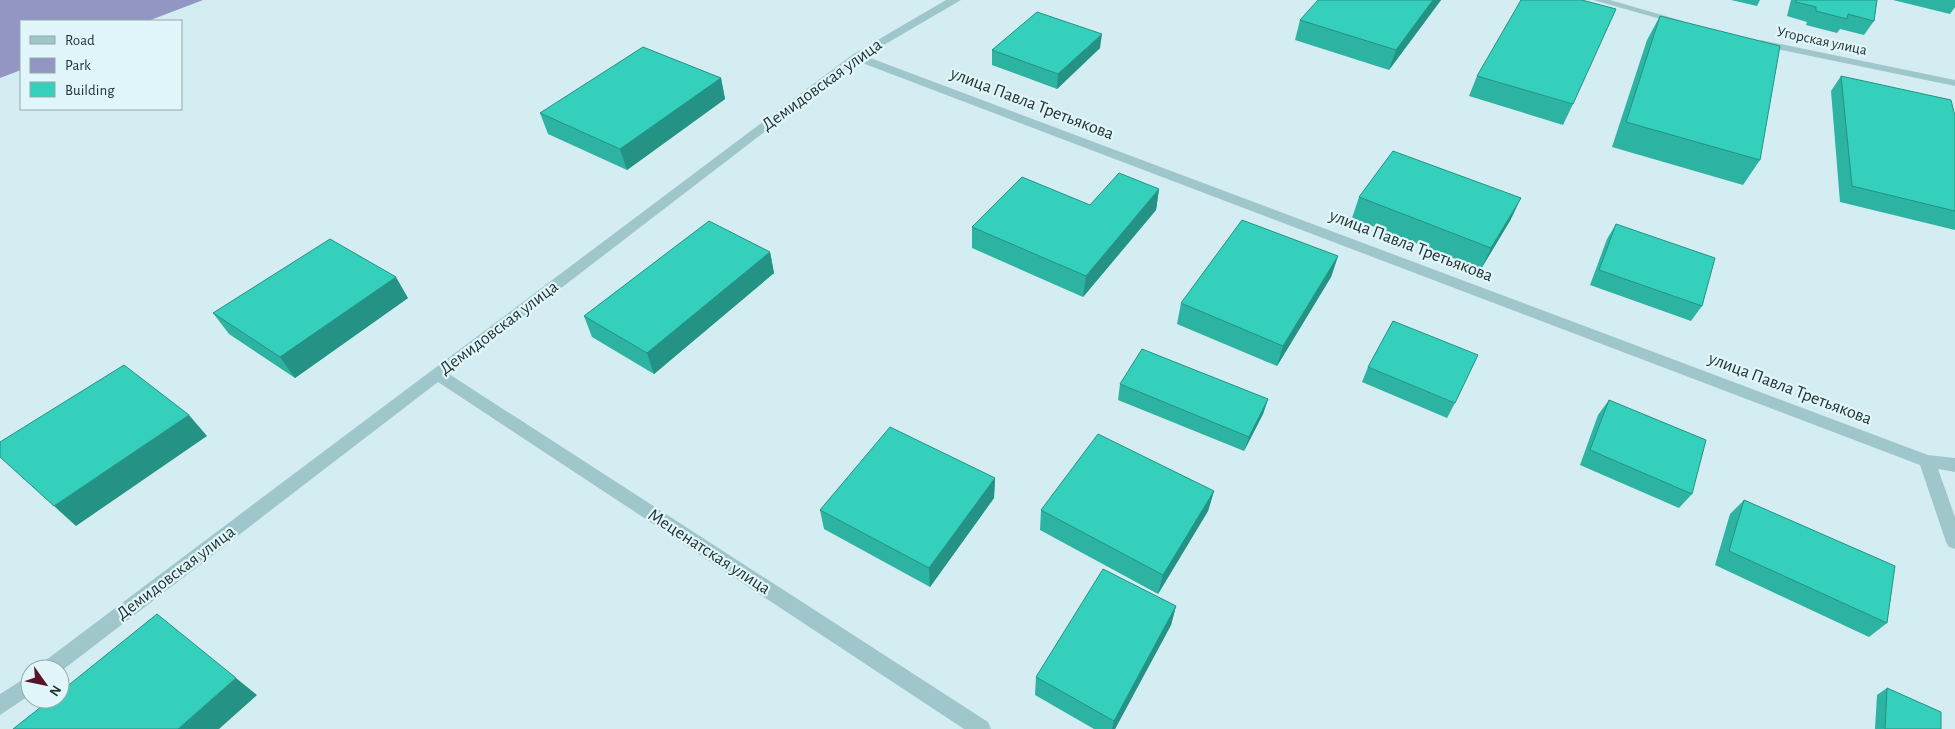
<svg xmlns="http://www.w3.org/2000/svg" width="1955" height="729" font-family="'Alegreya Sans',sans-serif">
<style>
.green{fill:#9395c2}
.lines{fill:none;stroke-linecap:round;stroke-linejoin:round}
.minor{fill:#9fc7cb;fill-rule:evenodd}
.wall{fill:#2db3a2}
.shaded-wall{fill:#249284}
.building{fill:#34d0bc;stroke:#249284}
.labels{text-anchor:middle;dominant-baseline:central;stroke-width:4.5;stroke-linejoin:round;paint-order:stroke}
.far-street-label{font-size:15px;fill:#243433;stroke:#e0f6fa}
.street-label{font-size:18px;fill:#243433;stroke:#e0f6fa}
</style>
<rect width="100%" height="100%" fill="#d4edf2"/>
<path class="green" d="M 0,0 L 203,0 L 148,21 L 21,21 L 21,70 L 0,78 Z"/>
<g class="lines">
<path class="minor" d="M 946,0 L 961,0 L 865,56 L 1928,455 L 1955,458 L 1955,472 L 1938,469 L 1955,517 L 1955,549 L 1949,547 L 1946,542 L 1920,465 L 857,61 L 449,374 L 988,722 L 991,729 L 964,729 L 438,382 L 60,672 L 60,669 L 40,669 L 42,663 L 852,55 Z
M 1593,0 L 1610,0 L 1683,21 L 1678,24 Z
M 1761,40 L 1955,80 L 1955,86 L 1757,45 L 1756,43 Z
M 30,675 L 30,695 L 0,715 L 0,694 Z"/>
</g>
<path class="wall" d="M 1441,0 L 1389,70 L 1295,40 L 1300,20 Z
M 1731,0 L 1760,0 L 1757,6 Z
M 1791,0 L 1877,0 L 1874,21 L 1864,35 L 1840,29 L 1837,33 L 1806,25 L 1807,22 L 1787,16 Z
M 1893,0 L 1955,0 L 1955,7 L 1950,14 Z
M 1660,16 L 1760,160 L 1743,185 L 1612,147 L 1647,40 Z
M 1100,48 L 1057,89 L 992,65 L 992,50 Z
M 1477,76 L 1573,104 L 1563,125 L 1469,96 Z
M 1841,76 L 1955,116 L 1955,230 L 1840,202 L 1831,91 Z
M 721,78 L 725,99 L 627,170 L 548,134 L 540,113 Z
M 1159,189 L 1156,210 L 1083,297 L 972,248 L 972,227 L 1090,205 Z
M 1359,197 L 1511,219 L 1481,269 L 1352,218 Z
M 1616,224 L 1702,306 L 1691,321 L 1590,285 L 1607,239 Z
M 770,252 L 774,273 L 654,374 L 592,337 L 584,316 Z
M 1338,256 L 1331,277 L 1277,366 L 1177,324 L 1181,303 Z
M 408,298 L 295,378 L 229,334 L 213,313 Z
M 1368,367 L 1455,403 L 1447,418 L 1362,382 Z
M 1120,384 L 1268,399 L 1263,414 L 1244,451 L 1118,400 Z
M 1609,400 L 1692,494 L 1679,508 L 1580,465 L 1598,415 Z
M 995,478 L 994,498 L 930,587 L 824,529 L 820,510 Z
M 1214,491 L 1208,511 L 1158,594 L 1040,530 L 1041,510 Z
M 1744,500 L 1887,623 L 1869,637 L 1715,565 L 1730,514 Z
M 1176,606 L 1171,625 L 1115,729 L 1094,729 L 1035,695 L 1036,677 Z
M 1887,688 L 1941,729 L 1875,729 L 1877,695 Z"/>
<path class="shaded-wall" d="M 1433,0 L 1441,0 L 1389,70 L 1396,50 Z
M 1102,34 L 1100,48 L 1057,89 L 1058,74 Z
M 721,78 L 725,99 L 627,170 L 620,149 Z
M 1159,189 L 1156,210 L 1083,297 L 1086,276 Z
M 1521,198 L 1511,219 L 1481,269 L 1491,248 Z
M 770,252 L 774,273 L 654,374 L 647,353 Z
M 1338,256 L 1331,277 L 1277,366 L 1283,346 Z
M 396,277 L 408,298 L 295,378 L 280,357 Z
M 1268,399 L 1263,414 L 1244,451 L 1249,437 Z
M 189,415 L 207,436 L 76,526 L 54,506 Z
M 995,478 L 994,498 L 930,587 L 929,568 Z
M 1214,491 L 1208,511 L 1158,594 L 1163,575 Z
M 1176,606 L 1171,625 L 1115,729 L 1112,729 L 1114,721 Z
M 236,678 L 257,695 L 219,729 L 178,729 Z"/>
<path class="building" d="M 1318,0 L 1433,0 L 1396,50 L 1300,20 Z
M 1521,0 L 1582,0 L 1616,9 L 1573,104 L 1477,76 Z
M 1796,0 L 1877,0 L 1874,21 L 1848,14 L 1847,19 L 1816,11 L 1816,7 L 1796,2 Z
M 1037,12 L 1102,34 L 1058,74 L 992,50 Z
M 1660,16 L 1780,46 L 1760,160 L 1626,122 Z
M 643,47 L 721,78 L 620,149 L 540,113 Z
M 1841,76 L 1951,100 L 1955,116 L 1955,211 L 1852,186 Z
M 1393,151 L 1521,198 L 1491,248 L 1359,197 Z
M 1119,173 L 1159,189 L 1086,276 L 972,227 L 1022,177 L 1090,205 Z
M 1242,220 L 1338,256 L 1283,346 L 1181,303 Z
M 709,221 L 770,252 L 647,353 L 584,316 Z
M 1616,224 L 1715,258 L 1702,306 L 1599,270 Z
M 330,239 L 396,277 L 280,357 L 213,313 Z
M 1393,321 L 1478,355 L 1455,403 L 1368,367 Z
M 1142,349 L 1268,399 L 1249,437 L 1120,384 Z
M 124,365 L 189,415 L 54,506 L 0,457 L 0,442 Z
M 1609,400 L 1706,440 L 1692,494 L 1590,450 Z
M 890,427 L 995,478 L 929,568 L 820,510 Z
M 1098,434 L 1214,491 L 1163,575 L 1041,510 Z
M 1744,500 L 1895,566 L 1887,623 L 1729,551 Z
M 1103,569 L 1176,606 L 1114,721 L 1036,677 Z
M 157,614 L 236,678 L 178,729 L 13,729 L 51,699 L 60,699 L 60,692 Z
M 1887,688 L 1941,712 L 1941,729 L 1885,729 Z"/>
<g class="labels">
<g class="far-street-label">
<text transform="translate(1822 41) rotate(12)">Угорская улица</text>
</g>
<g class="street-label">
<text transform="translate(822 85) rotate(-36)">Демидовская улица</text>
<text transform="translate(1032 104) rotate(21)">улица Павла Третьякова</text>
<text transform="translate(1411 246) rotate(21)">улица Павла Третьякова</text>
<text transform="translate(499 328) rotate(-37)">Демидовская улица</text>
<text transform="translate(1790 389) rotate(21)">улица Павла Третьякова</text>
<text transform="translate(709 552) rotate(33)">Меценатская улица</text>
<text transform="translate(176 573) rotate(-37)">Демидовская улица</text>
</g>
</g>
<rect x="20" y="20" width="162" height="90" fill="#e0f6fa" stroke="#95a8aa"/>
<rect x="30" y="36" width="25" height="8" fill="#9fc7cb" stroke="#95a8aa"/>
<text x="65" y="45" font-size="15" fill="#243433">Road</text>
<rect x="30" y="58" width="25" height="15" fill="#9395c2" stroke="#95a8aa"/>
<text x="65" y="70" font-size="15" fill="#243433">Park</text>
<rect x="30" y="82" width="25" height="15" fill="#34d0bc" stroke="#95a8aa"/>
<text x="65" y="95" font-size="15" fill="#243433">Building</text>
<g transform="translate(45 684) rotate(123)"><circle r="24" fill="#e0f6fa" stroke="#95a8aa"/>
<path d="M0-4L9 19L0 12L-9 19Z" fill="#58162a"/>
<text y="-8" font-size="14" font-weight="bold" text-anchor="middle" fill="#243433">N</text>
</g>
</svg>
